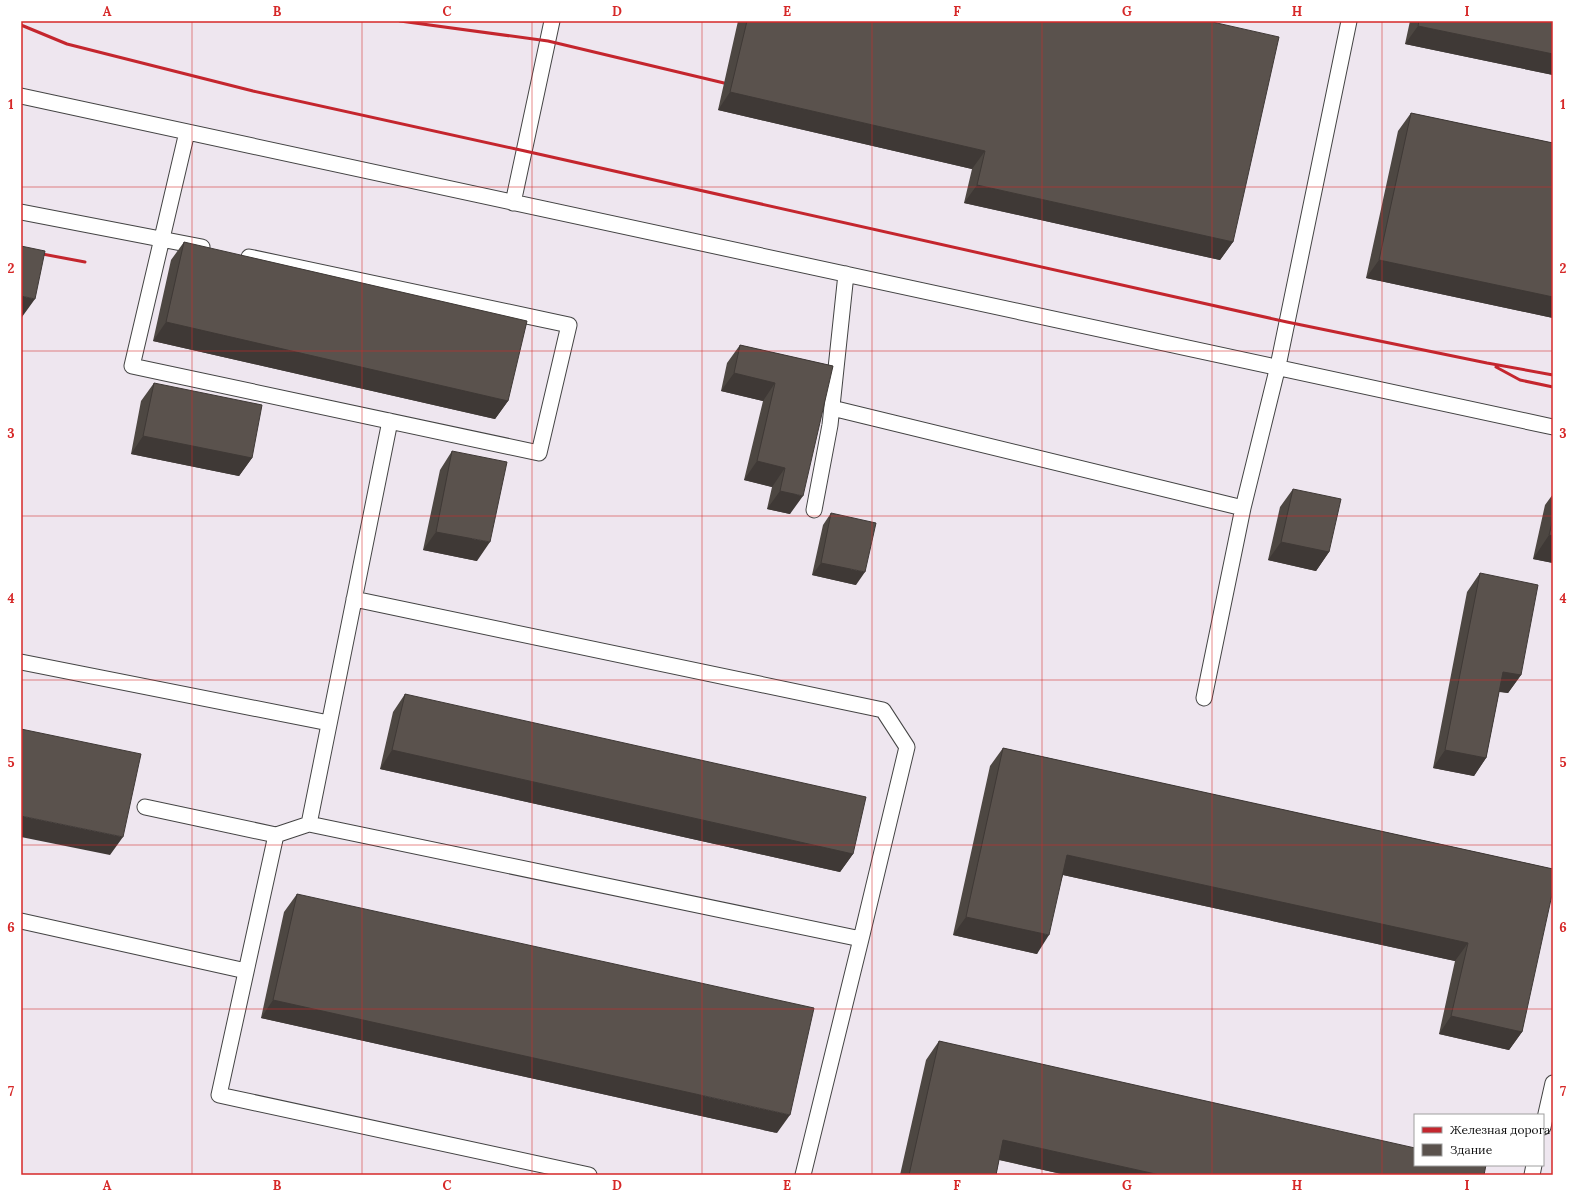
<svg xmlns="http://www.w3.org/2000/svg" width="1574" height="1196" font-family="Lora,serif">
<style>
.industrial{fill:#eee6ef;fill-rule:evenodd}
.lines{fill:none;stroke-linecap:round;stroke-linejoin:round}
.lane-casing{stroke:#444;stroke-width:17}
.lane{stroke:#fff;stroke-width:15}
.rail{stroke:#c4262e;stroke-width:3}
.wall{fill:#4d4742}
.shaded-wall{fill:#3f3936}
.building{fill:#5a524d;stroke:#3f3936}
.grid{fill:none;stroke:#d62828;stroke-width:1;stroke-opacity:0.55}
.neatline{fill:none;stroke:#d62828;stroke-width:1.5}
.grid-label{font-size:13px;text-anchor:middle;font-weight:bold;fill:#d62828}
</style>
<rect width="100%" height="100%" fill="#fffdf5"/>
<path class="industrial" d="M 21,21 L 1553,21 L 1553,1175 L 21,1175 ZM 1415,1115 L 1543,1115 L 1543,1165 L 1415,1165 Z"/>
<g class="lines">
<defs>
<path id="lane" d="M 21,96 L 1553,427
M 187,132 L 132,366 L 539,453 L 569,325 L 249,257
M 513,203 L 552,21
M 21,212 L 202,247
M 832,408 L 1243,508 L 1278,366 L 1349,21
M 390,421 L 309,824 L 276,835 L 219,1095 L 589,1175
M 814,510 L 830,425 L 846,274
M 354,599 L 883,710 L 907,747 L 861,939
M 21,662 L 329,723
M 1204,698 L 1243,508
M 145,807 L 276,835
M 309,824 L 861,939 L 803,1175
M 21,921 L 246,971
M 1543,1127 L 1553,1083
M 1532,1175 L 1534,1165"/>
</defs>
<use href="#lane" class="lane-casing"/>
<use href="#lane" class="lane"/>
<path class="rail" d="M 400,21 L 548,41 L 724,83
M 21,25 L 67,44 L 253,91 L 525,151 L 1287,322 L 1487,363 L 1553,375
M 21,250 L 85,262
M 1496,367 L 1520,380 L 1553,387"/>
</g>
<path class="wall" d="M 738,21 L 1208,21 L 1233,242 L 1220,260 L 964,203 L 972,169 L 718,110 Z
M 1410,21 L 1553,21 L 1553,75 L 1405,44 Z
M 1411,113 L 1553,143 L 1553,318 L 1366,278 L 1398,131 Z
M 184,242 L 508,401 L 495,419 L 153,341 L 171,260 Z
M 740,345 L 833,366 L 790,514 L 767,509 L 772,487 L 744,480 L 763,401 L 721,391 L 727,363 Z
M 154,383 L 252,458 L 239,476 L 131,454 L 141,401 Z
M 452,451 L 477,561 L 423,550 L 440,470 Z
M 1293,489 L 1329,552 L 1316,571 L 1268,560 L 1280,507 Z
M 1553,494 L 1553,563 L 1533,559 L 1545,505 Z
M 831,513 L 856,585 L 812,575 L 823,525 Z
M 1480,573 L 1521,675 L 1508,693 L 1499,692 L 1486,758 L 1474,776 L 1433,768 L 1467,592 Z
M 405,694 L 853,854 L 840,872 L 380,769 L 393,712 Z
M 1003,748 L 1553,869 L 1522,1032 L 1509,1050 L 1439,1034 L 1455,961 L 1063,875 L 1037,954 L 953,935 L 990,766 Z
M 297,894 L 777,1133 L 261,1018 L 284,912 Z
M 939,1041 L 1484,1175 L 1066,1175 L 999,1160 L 996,1175 L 900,1175 L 926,1060 Z"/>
<path class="shaded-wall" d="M 1418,26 L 1553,54 L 1553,75 L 1405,44 Z
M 730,92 L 985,151 L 972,169 L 718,110 Z
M 977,185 L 1233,242 L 1220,260 L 964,203 Z
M 1379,260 L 1553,297 L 1553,318 L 1366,278 Z
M 21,296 L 35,299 L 22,317 L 21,317 Z
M 166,322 L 508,401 L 495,419 L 153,341 Z
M 734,373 L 775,383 L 763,401 L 721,391 Z
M 143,436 L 252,458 L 239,476 L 131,454 Z
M 757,461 L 785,468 L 772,487 L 744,480 Z
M 780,491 L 803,496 L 790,514 L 767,509 Z
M 436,532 L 490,542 L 477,561 L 423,550 Z
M 1549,535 L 1553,536 L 1553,563 L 1533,559 Z
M 1281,542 L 1329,552 L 1316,571 L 1268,560 Z
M 821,563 L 865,572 L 856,585 L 812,575 Z
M 1503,672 L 1521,675 L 1508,693 L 1490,690 Z
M 392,750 L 853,854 L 840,872 L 380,769 Z
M 1445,750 L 1486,758 L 1474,776 L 1433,768 Z
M 21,816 L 123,837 L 110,855 L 21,837 Z
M 1067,855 L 1468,943 L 1455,961 L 1054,873 Z
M 966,917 L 1049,935 L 1037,954 L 953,935 Z
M 273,1000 L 790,1115 L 777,1133 L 261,1018 Z
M 1451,1016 L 1522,1032 L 1509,1050 L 1439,1034 Z
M 1003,1140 L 1160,1175 L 1066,1175 L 991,1158 Z"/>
<path class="building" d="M 747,21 L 1208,21 L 1279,37 L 1233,242 L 977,185 L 985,151 L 730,92 Z
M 1419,21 L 1553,21 L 1553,54 L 1418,26 Z
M 1411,113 L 1553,143 L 1553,297 L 1379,260 Z
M 184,242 L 527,321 L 508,401 L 166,322 Z
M 21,246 L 45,251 L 35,299 L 21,296 Z
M 740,345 L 833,366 L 803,496 L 780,491 L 785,468 L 757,461 L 775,383 L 734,373 Z
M 154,383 L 262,405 L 252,458 L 143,436 Z
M 452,451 L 507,462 L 490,542 L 436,532 Z
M 1293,489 L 1341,499 L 1329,552 L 1281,542 Z
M 831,513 L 876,523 L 865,572 L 821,563 Z
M 1553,519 L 1553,536 L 1549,535 Z
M 1480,573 L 1538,585 L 1521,675 L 1503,672 L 1486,758 L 1445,750 Z
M 405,694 L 866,797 L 853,854 L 392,750 Z
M 21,729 L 141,754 L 123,837 L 21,816 Z
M 1003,748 L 1553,869 L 1553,890 L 1522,1032 L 1451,1016 L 1468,943 L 1067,855 L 1049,935 L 966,917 Z
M 297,894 L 814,1008 L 790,1115 L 273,1000 Z
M 939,1041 L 1415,1148 L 1415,1165 L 1486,1165 L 1484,1175 L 1160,1175 L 1003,1140 L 996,1175 L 909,1175 Z"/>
<path class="grid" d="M 192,21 L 192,1175M 362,21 L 362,1175M 532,21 L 532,1175M 702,21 L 702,1175M 872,21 L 872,1175M 1042,21 L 1042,1175M 1212,21 L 1212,1175M 1382,21 L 1382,1175M 21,187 L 1553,187M 21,351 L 1553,351M 21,516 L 1553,516M 21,680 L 1553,680M 21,845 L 1553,845M 21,1009 L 1553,1009"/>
<rect width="1574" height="1196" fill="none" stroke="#ffffff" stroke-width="44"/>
<rect x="1414" y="1114" width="130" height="52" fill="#ffffff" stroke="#a0a0a0"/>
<rect x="1422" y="1127" width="20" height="6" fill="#c4262e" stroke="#a0a0a0"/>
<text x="1450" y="1134" font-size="12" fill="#111111">Железная дорога</text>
<rect x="1422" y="1144" width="20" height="12" fill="#5a524d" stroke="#a0a0a0"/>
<text x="1450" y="1154" font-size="12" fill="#111111">Здание</text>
<rect x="22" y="22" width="1530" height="1152" class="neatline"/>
<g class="grid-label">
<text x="107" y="16">A</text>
<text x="277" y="16">B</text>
<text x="447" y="16">C</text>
<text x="617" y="16">D</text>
<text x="787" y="16">E</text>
<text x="957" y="16">F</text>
<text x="1127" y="16">G</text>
<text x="1297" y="16">H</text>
<text x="1467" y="16">I</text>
<text x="11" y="109">1</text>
<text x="1563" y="109">1</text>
<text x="11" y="273">2</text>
<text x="1563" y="273">2</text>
<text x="11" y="438">3</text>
<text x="1563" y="438">3</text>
<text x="11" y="603">4</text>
<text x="1563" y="603">4</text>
<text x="11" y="767">5</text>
<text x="1563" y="767">5</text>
<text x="11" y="932">6</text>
<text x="1563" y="932">6</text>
<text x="11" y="1096">7</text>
<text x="1563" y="1096">7</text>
<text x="107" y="1190">A</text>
<text x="277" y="1190">B</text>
<text x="447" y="1190">C</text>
<text x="617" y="1190">D</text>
<text x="787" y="1190">E</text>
<text x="957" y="1190">F</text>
<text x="1127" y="1190">G</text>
<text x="1297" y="1190">H</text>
<text x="1467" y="1190">I</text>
</g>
</svg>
